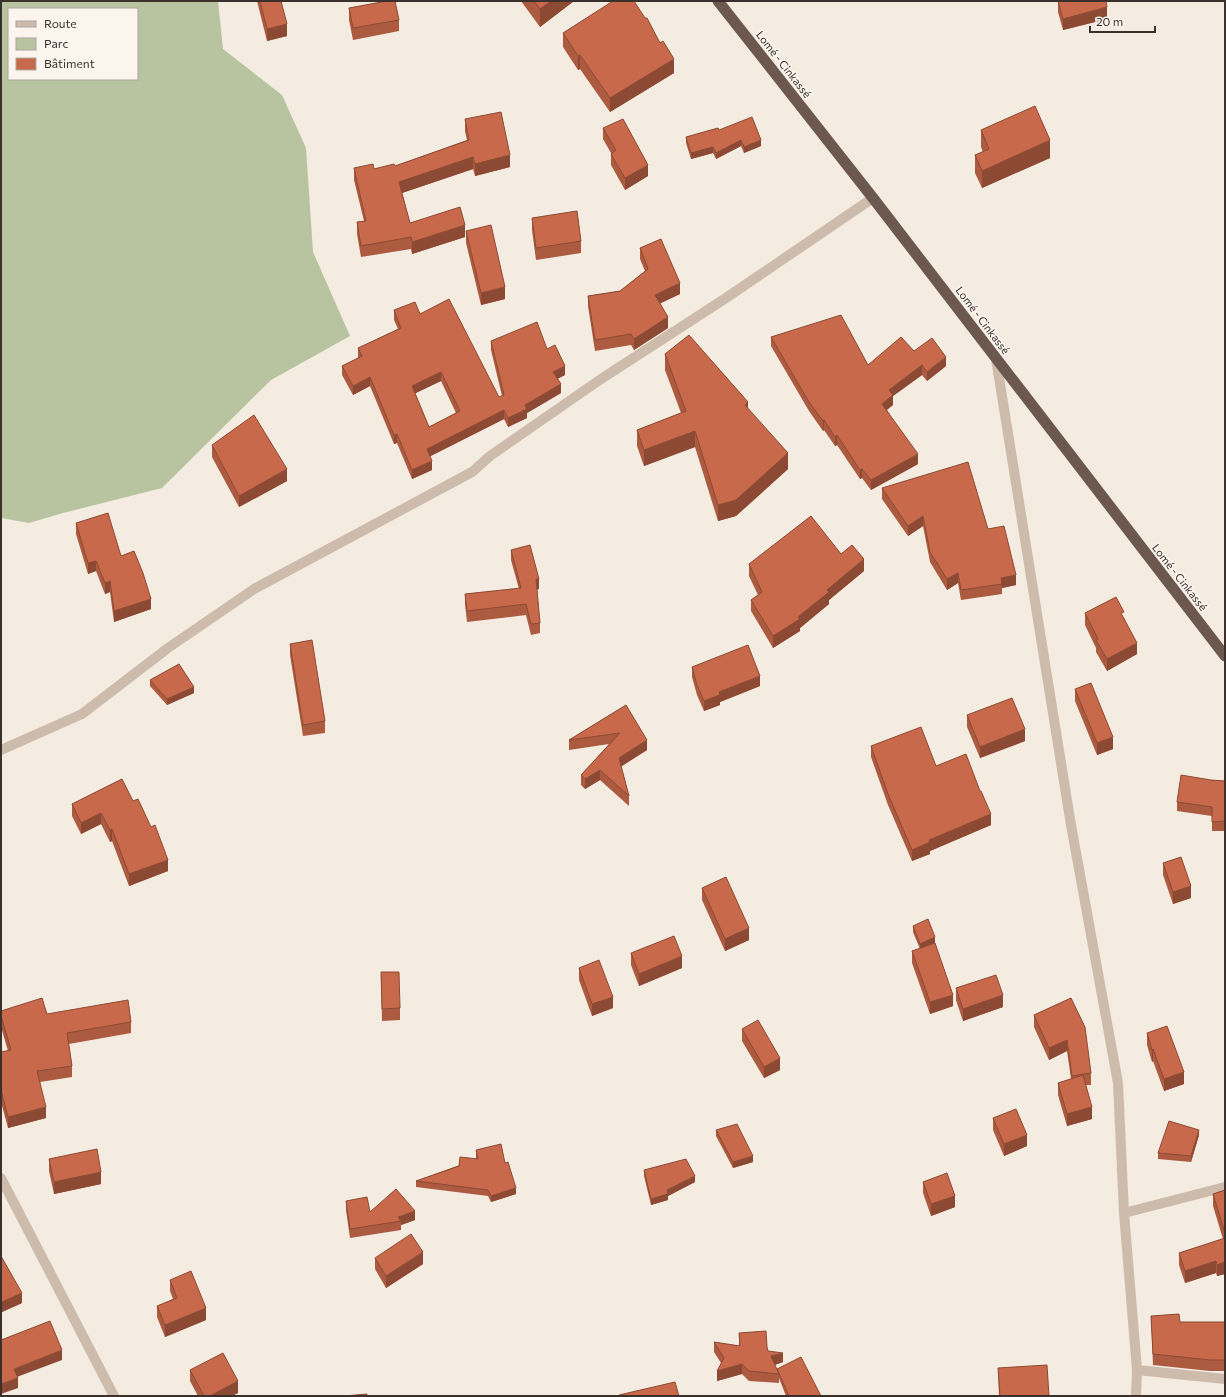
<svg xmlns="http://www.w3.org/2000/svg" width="1226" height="1397" font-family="Commissioner,sans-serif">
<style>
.green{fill:#b8c4a0;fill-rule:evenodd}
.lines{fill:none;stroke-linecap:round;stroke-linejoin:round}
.minor{stroke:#cdbbac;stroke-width:10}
.trunk{stroke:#6c584f;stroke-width:11}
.wall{fill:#ac5a40;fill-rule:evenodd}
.shaded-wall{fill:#8c4a34}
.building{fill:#c8694b;stroke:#8c4a34;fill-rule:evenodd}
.labels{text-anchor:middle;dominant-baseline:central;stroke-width:3.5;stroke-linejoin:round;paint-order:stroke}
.street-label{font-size:11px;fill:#3b302b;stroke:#fbf5ee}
</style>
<rect width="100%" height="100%" fill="#f4ebe1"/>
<path class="green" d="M 1,1 L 218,1 L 223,49 L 282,95 L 306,148 L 313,252 L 350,336 L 271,380 L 162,488 L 63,513 L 29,523 L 1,518 ZM 9,9 L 137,9 L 137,79 L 9,79 Z"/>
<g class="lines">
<path class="minor" d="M 996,359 L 1071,825 L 1118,1083 L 1124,1213 L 1137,1370 L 1136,1396
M 1,750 L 82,714 L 168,648 L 254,589 L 472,472 L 490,456 L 601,379 L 726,298 L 873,198
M 1,1178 L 114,1396
M 1124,1213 L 1225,1187
M 1137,1370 L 1225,1379"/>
<path class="trunk" d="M 718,1 L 873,198 L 1225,656"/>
</g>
<path class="wall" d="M 257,1 L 281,1 L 287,36 L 267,41 Z
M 521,1 L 574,1 L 540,27 Z
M 1058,1 L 1107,19 L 1063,30 L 1058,12 Z
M 349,8 L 399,20 L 399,31 L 353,40 L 349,20 Z
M 563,33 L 660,43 L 674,73 L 610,112 L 580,69 L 578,70 L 563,47 Z
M 465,119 L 510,167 L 475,176 L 473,169 L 402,193 L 410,223 L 465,237 L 412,254 L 411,249 L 361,257 L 357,234 L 357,222 L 364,221 L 354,180 L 354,168 L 374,169 L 395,166 L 467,140 L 465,131 Z
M 603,128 L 648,176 L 625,190 L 611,165 L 611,153 L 603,139 Z
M 719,130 L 761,146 L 744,153 L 741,146 L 716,159 L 713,153 L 691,159 L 686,143 L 686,137 Z
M 981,130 L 1050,158 L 982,188 L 975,173 L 975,155 L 983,152 L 981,147 Z
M 532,218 L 581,241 L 581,253 L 536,260 L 532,230 Z
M 466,231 L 505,299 L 481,305 L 466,243 Z
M 640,248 L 680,294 L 660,303 L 668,328 L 634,350 L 631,345 L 595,351 L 588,306 L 588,296 L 620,291 L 645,271 L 640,259 Z
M 394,310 L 420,314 L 499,397 L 502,396 L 491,350 L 491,341 L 547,349 L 565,375 L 557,379 L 561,393 L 527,413 L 527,418 L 508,427 L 504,419 L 430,456 L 432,470 L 412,479 L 397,443 L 394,444 L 370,386 L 353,395 L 342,375 L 342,366 L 358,358 L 358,348 L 398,329 L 394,320 ZM 441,381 L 456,413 L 429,427 L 415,393 Z
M 771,337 L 868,365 L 914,351 L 946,366 L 927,381 L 922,375 L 893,396 L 893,405 L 887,410 L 918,464 L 871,490 L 862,478 L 860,479 L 837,445 L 835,446 L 824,430 L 823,431 L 809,411 L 771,346 Z
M 665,354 L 748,409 L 788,469 L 736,516 L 718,521 L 695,447 L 644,466 L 637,446 L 637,430 L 681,413 L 665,370 Z
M 212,445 L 287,481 L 239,507 L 212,457 Z
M 882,488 L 988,529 L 1016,585 L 1002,588 L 1002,594 L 961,600 L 958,583 L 947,590 L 930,562 L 923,526 L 908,536 L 882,499 Z
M 76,523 L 121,556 L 151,609 L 114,622 L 110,592 L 105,594 L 96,571 L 88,574 L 76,534 Z
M 511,550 L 539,589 L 537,589 L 540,623 L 540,633 L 531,635 L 526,615 L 467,622 L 465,604 L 465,594 L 519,589 L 511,560 Z
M 841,554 L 864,571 L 829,600 L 829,604 L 800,628 L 800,631 L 773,648 L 751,611 L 751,600 L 758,595 L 749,576 L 749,564 Z
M 1085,613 L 1124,618 L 1137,654 L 1107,671 L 1096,652 L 1096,648 L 1085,625 Z
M 290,644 L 325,721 L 325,733 L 303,736 L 290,655 Z
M 692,667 L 760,686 L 720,702 L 720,705 L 704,711 L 697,695 L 692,677 Z
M 150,680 L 194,693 L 167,705 L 150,686 Z
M 1075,689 L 1113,749 L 1097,755 L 1075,701 Z
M 626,705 L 647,750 L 621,766 L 629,796 L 629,806 L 600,780 L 585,789 L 581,785 L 581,775 L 609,744 L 569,750 L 569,740 Z
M 967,715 L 1025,741 L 980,758 L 967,727 Z
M 871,746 L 936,766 L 980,791 L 991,825 L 930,851 L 930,854 L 912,861 L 888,805 L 871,757 Z
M 122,779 L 168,871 L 129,886 L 112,841 L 110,842 L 101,824 L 81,834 L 72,816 L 72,804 Z
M 1211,780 L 1225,781 L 1225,831 L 1212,831 L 1212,816 L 1177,811 L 1177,802 Z
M 1163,863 L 1191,898 L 1173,904 L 1163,875 Z
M 702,888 L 749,940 L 725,951 L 702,900 Z
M 913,926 L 935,943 L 953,1006 L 930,1014 L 912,963 L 912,951 L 920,949 L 913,932 Z
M 631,953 L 682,968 L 639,986 L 631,965 Z
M 579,968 L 613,1008 L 592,1016 L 579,980 Z
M 381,972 L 400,1008 L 400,1020 L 382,1021 Z
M 956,988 L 1003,1007 L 963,1021 L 956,1000 Z
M 1071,998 L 1091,1073 L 1091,1085 L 1086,1085 L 1092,1119 L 1067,1126 L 1058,1095 L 1058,1083 L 1071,1079 L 1067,1051 L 1049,1060 L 1034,1027 L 1034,1015 Z
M 1,1011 L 131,1022 L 131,1033 L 69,1044 L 72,1066 L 72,1077 L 40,1082 L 46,1118 L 8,1128 L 1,1102 L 1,1052 L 8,1051 L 1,1027 Z
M 742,1029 L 780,1070 L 764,1078 L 742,1041 Z
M 1147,1033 L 1184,1084 L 1164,1091 L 1153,1061 L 1152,1062 L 1147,1045 Z
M 993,1118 L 1027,1146 L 1004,1156 L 993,1130 Z
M 716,1130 L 753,1162 L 733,1168 L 716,1136 Z
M 1199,1135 L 1191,1162 L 1158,1159 L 1158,1153 Z
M 476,1150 L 505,1163 L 516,1194 L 491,1202 L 488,1196 L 416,1187 L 416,1181 L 476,1159 Z
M 49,1159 L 101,1184 L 54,1194 L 49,1171 Z
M 644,1170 L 695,1182 L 668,1196 L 668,1200 L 651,1205 L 644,1176 Z
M 923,1182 L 955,1207 L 931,1216 L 923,1193 Z
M 1225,1190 L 1225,1274 L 1217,1276 L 1216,1273 L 1185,1283 L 1179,1265 L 1179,1253 L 1223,1239 L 1213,1206 L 1213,1194 Z
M 346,1201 L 370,1212 L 415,1220 L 401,1225 L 401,1230 L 350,1238 L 346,1210 Z
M 1,1256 L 22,1303 L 2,1312 L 1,1309 Z
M 375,1258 L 423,1264 L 386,1288 L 375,1269 Z
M 170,1280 L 206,1320 L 165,1337 L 157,1317 L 157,1306 L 173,1299 L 170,1291 Z
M 1151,1316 L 1180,1322 L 1225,1322 L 1225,1371 L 1210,1371 L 1153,1365 Z
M 739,1333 L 767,1347 L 768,1351 L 783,1362 L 775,1365 L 777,1370 L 777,1369 L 821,1396 L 786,1396 L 779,1378 L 779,1383 L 749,1381 L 742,1374 L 717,1381 L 721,1363 L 714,1352 L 714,1342 L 739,1346 Z
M 998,1368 L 1049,1396 L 999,1396 Z
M 190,1370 L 238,1393 L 232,1396 L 198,1396 L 190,1381 Z"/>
<path class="shaded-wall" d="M 551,1 L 574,1 L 540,27 L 540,9 Z
M 1107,7 L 1107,19 L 1063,30 L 1063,19 Z
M 287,24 L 287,36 L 267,41 L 267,29 Z
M 580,55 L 580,69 L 578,70 L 578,56 Z
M 674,59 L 674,73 L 610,112 L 610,98 Z
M 741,140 L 741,146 L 716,159 L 716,153 Z
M 761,140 L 761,146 L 744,153 L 744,147 Z
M 1050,140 L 1050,158 L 982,188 L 982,171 Z
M 713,147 L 713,153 L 691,159 L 691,153 Z
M 510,155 L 510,167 L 475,176 L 475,164 Z
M 473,157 L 473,169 L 399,194 L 399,182 Z
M 648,165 L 648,176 L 625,190 L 625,178 Z
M 465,225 L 465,237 L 412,254 L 412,242 Z
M 680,283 L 680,294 L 655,306 L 655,295 Z
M 505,287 L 505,299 L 481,305 L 481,293 Z
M 668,317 L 668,328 L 634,350 L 634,339 Z
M 946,357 L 946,366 L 927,381 L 927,372 Z
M 922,365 L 922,375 L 893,396 L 893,405 L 882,413 L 882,404 L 889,390 Z
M 565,366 L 565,375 L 553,381 L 553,372 Z
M 441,372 L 441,381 L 412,395 L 412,386 Z
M 370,377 L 370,386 L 353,395 L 353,386 Z
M 561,384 L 561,393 L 527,413 L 527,418 L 508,427 L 508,418 L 525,405 Z
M 748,402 L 748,418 L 745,405 Z
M 504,410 L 504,419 L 427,458 L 427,449 Z
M 824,420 L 824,430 L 823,431 L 823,421 Z
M 695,431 L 695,447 L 644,466 L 644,450 Z
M 397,434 L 397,443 L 394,444 L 394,435 Z
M 837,435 L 837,445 L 835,446 L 835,437 Z
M 788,453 L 788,469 L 736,516 L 718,521 L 718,505 Z
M 918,454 L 918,464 L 871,490 L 871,480 Z
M 432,461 L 432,470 L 412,479 L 412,470 Z
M 287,469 L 287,481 L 239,507 L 239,496 Z
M 862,469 L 862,478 L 860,479 L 860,470 Z
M 923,516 L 923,526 L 908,536 L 908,526 Z
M 864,559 L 864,571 L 829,600 L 829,604 L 800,628 L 800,631 L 773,648 L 773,636 L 798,617 L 827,590 Z
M 96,561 L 96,571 L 88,574 L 88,563 Z
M 958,573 L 958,583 L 947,590 L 947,579 Z
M 1016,575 L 1016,585 L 1002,588 L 1001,578 Z
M 536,579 L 539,579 L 539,589 L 536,590 Z
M 110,581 L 110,592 L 105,594 L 105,583 Z
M 151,599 L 151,609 L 114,622 L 114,611 Z
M 1137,643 L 1137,654 L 1107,671 L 1107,659 Z
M 760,676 L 760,686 L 720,702 L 720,705 L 704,711 L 704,701 L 719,692 Z
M 194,687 L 194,693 L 167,705 L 167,699 Z
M 1025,729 L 1025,741 L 980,758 L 980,747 Z
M 1113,737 L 1113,749 L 1097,755 L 1097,743 Z
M 647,740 L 647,750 L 619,768 L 619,758 Z
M 600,770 L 600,780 L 585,789 L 585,779 Z
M 101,813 L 101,824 L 81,834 L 81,823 Z
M 991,814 L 991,825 L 930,851 L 930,854 L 912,861 L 912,850 L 929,840 Z
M 112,829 L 112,841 L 110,842 L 110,830 Z
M 168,860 L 168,871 L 129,886 L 129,874 Z
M 1191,886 L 1191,898 L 1173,904 L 1173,892 Z
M 749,928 L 749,940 L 725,951 L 725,939 Z
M 935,937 L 935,943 L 920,950 L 920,944 Z
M 682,956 L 682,968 L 639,986 L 639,974 Z
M 953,995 L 953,1006 L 930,1014 L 930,1002 Z
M 1003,995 L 1003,1007 L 963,1021 L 963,1009 Z
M 613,997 L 613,1008 L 592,1016 L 592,1004 Z
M 1067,1040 L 1067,1051 L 1049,1060 L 1049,1048 Z
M 1153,1049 L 1153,1061 L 1152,1062 L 1152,1050 Z
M 780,1058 L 780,1070 L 764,1078 L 764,1067 Z
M 1184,1072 L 1184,1084 L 1164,1091 L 1164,1079 Z
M 46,1107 L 46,1118 L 8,1128 L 8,1117 Z
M 1092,1107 L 1092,1119 L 1067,1126 L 1067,1114 Z
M 1199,1130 L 1199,1135 L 1191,1162 L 1191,1156 Z
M 1027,1135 L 1027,1146 L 1004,1156 L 1004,1144 Z
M 753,1156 L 753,1162 L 733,1168 L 733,1162 Z
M 101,1172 L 101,1184 L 54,1194 L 54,1182 Z
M 695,1176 L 695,1182 L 668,1196 L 668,1200 L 651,1205 L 651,1199 Z
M 516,1188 L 516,1194 L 491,1202 L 491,1196 Z
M 955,1196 L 955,1207 L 931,1216 L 931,1204 Z
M 415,1211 L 415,1220 L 401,1225 L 401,1221 L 398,1217 Z
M 423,1252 L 423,1264 L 386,1288 L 386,1276 Z
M 1216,1261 L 1216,1273 L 1185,1283 L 1185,1271 Z
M 1225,1262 L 1225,1274 L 1217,1276 L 1217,1265 Z
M 22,1293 L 22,1303 L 2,1312 L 2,1302 Z
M 206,1308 L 206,1320 L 165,1337 L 165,1325 Z
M 62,1350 L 62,1360 L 14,1378 L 14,1369 Z
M 783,1353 L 783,1362 L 771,1366 L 771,1356 Z
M 742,1364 L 742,1374 L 717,1381 L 717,1371 Z
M 18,1378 L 18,1388 L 1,1394 L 1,1384 Z
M 238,1381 L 238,1393 L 232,1396 L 210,1396 Z"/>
<path class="building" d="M 260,1 L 281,1 L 287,24 L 267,29 Z
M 387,1 L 395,1 L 399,20 L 353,28 L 349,8 Z
M 534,1 L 551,1 L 540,9 Z
M 613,1 L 634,1 L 645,18 L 647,18 L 660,43 L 663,41 L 674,59 L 610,98 L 580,55 L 578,56 L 563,33 Z
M 1058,1 L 1106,1 L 1107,7 L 1063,19 Z
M 1035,106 L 1050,140 L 982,171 L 975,155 L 989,149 L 981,130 Z
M 501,112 L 510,155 L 475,164 L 473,157 L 399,182 L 410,223 L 460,207 L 465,225 L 412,242 L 411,237 L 361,246 L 357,222 L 366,221 L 354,168 L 373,164 L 374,169 L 394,164 L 395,166 L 469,140 L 465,119 Z
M 752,117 L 761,140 L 744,147 L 741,140 L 716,153 L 713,147 L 691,153 L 686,137 L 718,128 L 719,130 Z
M 623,119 L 648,165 L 625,178 L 611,154 L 616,150 L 603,128 Z
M 577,211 L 581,241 L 536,248 L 532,218 Z
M 491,225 L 505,287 L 481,293 L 466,231 Z
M 661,239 L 680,283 L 655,295 L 668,317 L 634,339 L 631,334 L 595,340 L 588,296 L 620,291 L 648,269 L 640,248 Z
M 449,299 L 499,397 L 504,395 L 491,341 L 537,322 L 547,349 L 555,345 L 565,366 L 553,372 L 561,384 L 525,405 L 527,409 L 508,418 L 504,410 L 427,449 L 432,461 L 412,470 L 397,434 L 394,435 L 370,377 L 353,386 L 342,366 L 362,356 L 358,348 L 401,328 L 394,310 L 415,302 L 420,314 ZM 441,372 L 460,411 L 429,427 L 412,386 Z
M 841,315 L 868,365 L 901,337 L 914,351 L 932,338 L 946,357 L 927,372 L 922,365 L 889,390 L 893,395 L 882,404 L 918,454 L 871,480 L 862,469 L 860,470 L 837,435 L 835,437 L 824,420 L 823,421 L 809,402 L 771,337 Z
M 689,335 L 748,402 L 745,405 L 788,453 L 736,500 L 718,505 L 695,431 L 644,450 L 637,430 L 686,411 L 665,354 Z
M 254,415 L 287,469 L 239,496 L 212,445 Z
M 968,462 L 988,529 L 1004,526 L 1016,575 L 1001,578 L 1002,584 L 961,590 L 958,573 L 947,579 L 930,552 L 923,516 L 908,526 L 882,488 Z
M 108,513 L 121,556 L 134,551 L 143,573 L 151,599 L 114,611 L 110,581 L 105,583 L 96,561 L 88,563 L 76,523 Z
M 811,516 L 841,554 L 852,545 L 864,559 L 827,590 L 829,592 L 798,617 L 800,619 L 773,636 L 751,600 L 762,592 L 749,564 Z
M 530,545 L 539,579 L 536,579 L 540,623 L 531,624 L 526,604 L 467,611 L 465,594 L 521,588 L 511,550 Z
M 1116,597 L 1124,612 L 1121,613 L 1137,643 L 1107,659 L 1096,640 L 1098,639 L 1085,613 Z
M 312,640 L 325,721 L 303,725 L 290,644 Z
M 748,645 L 760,676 L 719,692 L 720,695 L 704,701 L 697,685 L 692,667 Z
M 179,664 L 194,687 L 167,699 L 150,680 Z
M 1091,683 L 1113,737 L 1097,743 L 1075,689 Z
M 1012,698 L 1025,729 L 980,747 L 967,715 Z
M 626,705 L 647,740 L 619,758 L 629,796 L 600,770 L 585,779 L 581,775 L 620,733 L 569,740 Z
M 921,727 L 936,766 L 966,754 L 980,791 L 981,791 L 991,814 L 929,840 L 930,842 L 912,850 L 888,794 L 871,746 Z
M 1181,775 L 1211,780 L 1225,781 L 1225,821 L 1212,822 L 1212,807 L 1177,802 Z
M 122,779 L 133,801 L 138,799 L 151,827 L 155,825 L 168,860 L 129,874 L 112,829 L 110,830 L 101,813 L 81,823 L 72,804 Z
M 1181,857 L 1191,886 L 1173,892 L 1163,863 Z
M 726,877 L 749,928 L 725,939 L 702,888 Z
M 928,919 L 935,937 L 920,944 L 913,926 Z
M 674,936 L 682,956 L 639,974 L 631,953 Z
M 935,943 L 953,995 L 930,1002 L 912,951 Z
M 599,960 L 613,997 L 592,1004 L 579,968 Z
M 381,972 L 399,972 L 400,1008 L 382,1009 Z
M 996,975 L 1003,995 L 963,1009 L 956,988 Z
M 42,998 L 47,1014 L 128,1000 L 131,1022 L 67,1033 L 72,1066 L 37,1071 L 46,1107 L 8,1117 L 1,1090 L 1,1052 L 11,1050 L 1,1016 L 1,1011 Z
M 1071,998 L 1085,1027 L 1091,1073 L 1072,1076 L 1067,1040 L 1049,1048 L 1034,1015 Z
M 758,1020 L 780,1058 L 764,1067 L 742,1029 Z
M 1167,1026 L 1184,1072 L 1164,1079 L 1153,1049 L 1152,1050 L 1147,1033 Z
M 1083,1075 L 1092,1107 L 1067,1114 L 1058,1083 Z
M 1016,1109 L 1027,1135 L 1004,1144 L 993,1118 Z
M 1169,1121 L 1199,1130 L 1191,1156 L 1158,1153 Z
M 737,1124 L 753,1156 L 733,1162 L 716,1130 Z
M 501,1144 L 505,1163 L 508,1162 L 516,1188 L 491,1196 L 488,1190 L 416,1181 L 459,1166 L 460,1157 L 478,1159 L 476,1150 Z
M 97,1149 L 101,1172 L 54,1182 L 49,1159 Z
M 686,1159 L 695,1176 L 667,1190 L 668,1194 L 651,1199 L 644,1170 Z
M 947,1173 L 955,1196 L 931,1204 L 923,1182 Z
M 396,1189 L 415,1211 L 398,1217 L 401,1221 L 350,1229 L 346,1201 L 367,1197 L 370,1212 Z
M 1225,1190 L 1225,1233 L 1213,1194 Z
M 411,1234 L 423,1252 L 386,1276 L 375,1258 Z
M 1225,1238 L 1225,1262 L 1217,1265 L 1216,1261 L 1185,1271 L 1179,1253 Z
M 1,1256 L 22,1293 L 2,1302 L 1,1299 Z
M 191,1271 L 206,1308 L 165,1325 L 157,1306 L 177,1298 L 170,1280 Z
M 1179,1314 L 1180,1322 L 1225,1322 L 1225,1360 L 1210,1360 L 1153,1354 L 1151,1316 Z
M 50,1321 L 62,1350 L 14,1369 L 18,1378 L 1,1384 L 1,1340 Z
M 766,1331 L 767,1347 L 768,1351 L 783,1353 L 771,1356 L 779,1374 L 749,1371 L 742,1364 L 717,1371 L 724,1358 L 714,1342 L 740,1346 L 739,1333 Z
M 223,1353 L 238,1381 L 210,1396 L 204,1396 L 190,1370 Z
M 801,1357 L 821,1396 L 789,1396 L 777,1369 Z
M 1047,1365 L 1049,1396 L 1000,1396 L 998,1368 Z
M 675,1382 L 679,1396 L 619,1396 L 619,1395 Z
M 367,1394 L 367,1396 L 344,1396 Z"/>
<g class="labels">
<g class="street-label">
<text transform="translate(784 64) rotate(52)">Lomé - Cinkassé</text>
<text transform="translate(983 320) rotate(53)">Lomé - Cinkassé</text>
<text transform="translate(1180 577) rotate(52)">Lomé - Cinkassé</text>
</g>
</g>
<rect width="1226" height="1397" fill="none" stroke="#3b302b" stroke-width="4"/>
<rect x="8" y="8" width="130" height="72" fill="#fbf5ee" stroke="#aea6a0"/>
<rect x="16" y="21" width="20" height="6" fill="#cdbbac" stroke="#aea6a0"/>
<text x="44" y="28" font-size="12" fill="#3b302b">Route</text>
<rect x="16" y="38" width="20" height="12" fill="#b8c4a0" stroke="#aea6a0"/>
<text x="44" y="48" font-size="12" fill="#3b302b">Parc</text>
<rect x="16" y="58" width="20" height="12" fill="#c8694b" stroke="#aea6a0"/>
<text x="44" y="68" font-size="12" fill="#3b302b">Bâtiment</text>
<path d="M1090 26v6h65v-6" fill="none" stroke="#3b302b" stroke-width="2"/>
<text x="1096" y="26" font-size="12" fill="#3b302b" stroke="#fbf5ee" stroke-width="3" paint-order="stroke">20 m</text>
</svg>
